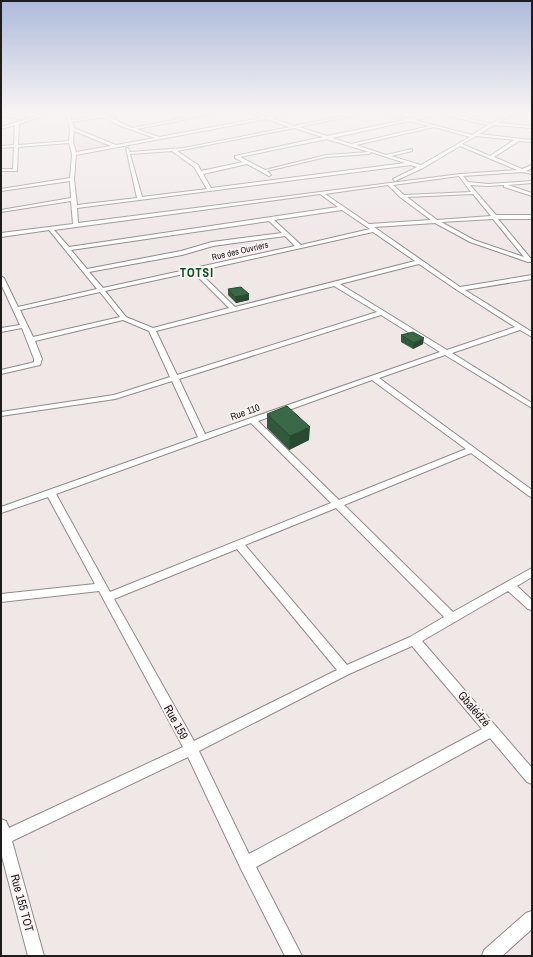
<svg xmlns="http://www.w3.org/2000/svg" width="533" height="957" font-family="'Archivo Narrow',sans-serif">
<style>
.built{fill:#eedbdb}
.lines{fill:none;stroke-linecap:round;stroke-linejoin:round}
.minor-casing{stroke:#928a8a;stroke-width:2}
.minor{fill:#fff;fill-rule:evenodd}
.wall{fill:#315a3c}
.shaded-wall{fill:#284a31}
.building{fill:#396946;stroke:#284a31}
.labels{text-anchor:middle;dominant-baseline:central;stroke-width:4;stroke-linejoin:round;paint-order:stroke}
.far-street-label{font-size:9px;fill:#1f1c1c;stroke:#fef4f4}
.street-label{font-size:10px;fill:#1f1c1c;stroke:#fef4f4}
.far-district-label{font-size:12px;font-weight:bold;letter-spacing:1px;fill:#035125;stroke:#fef4f4}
.near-street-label{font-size:12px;fill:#1f1c1c;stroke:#fef4f4}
</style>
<rect width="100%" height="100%" fill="#f0e7e7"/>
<path class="built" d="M 78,133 L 112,146 L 77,152 L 73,134 Z"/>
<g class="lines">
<defs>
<path id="minor" d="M 46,113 L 51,113 L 19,124 L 18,145 L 69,141 L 70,129 L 66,113 L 70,113 L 71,120 L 103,115 L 101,113 L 106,115 L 125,113 L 108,116 L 132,128 L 179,119 L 163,113 L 168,113 L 183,119 L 220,113 L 136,129 L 159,137 L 262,118 L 248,113 L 266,117 L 296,113 L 271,118 L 294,126 L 359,113 L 366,113 L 299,127 L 327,136 L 405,120 L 382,113 L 409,119 L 435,113 L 445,113 L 464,117 L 478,113 L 483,113 L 468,118 L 491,124 L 510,113 L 532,114 L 532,116 L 513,114 L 497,123 L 532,126 L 532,128 L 494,125 L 479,134 L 532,140 L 532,142 L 519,141 L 494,157 L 522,169 L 532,165 L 532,168 L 526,171 L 532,172 L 532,174 L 522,172 L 463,176 L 468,182 L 488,184 L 532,181 L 532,183 L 508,185 L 532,193 L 532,196 L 504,187 L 504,185 L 488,186 L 470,185 L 496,215 L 532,215 L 532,219 L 498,219 L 532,260 L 532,262 L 528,262 L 470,242 L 435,223 L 374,227 L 460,287 L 532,275 L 532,279 L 465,290 L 532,332 L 532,337 L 520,330 L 452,353 L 532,403 L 532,408 L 445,355 L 379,378 L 532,490 L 532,497 L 529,496 L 471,453 L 344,505 L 453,612 L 532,568 L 532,577 L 517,586 L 532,600 L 532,610 L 528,609 L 508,591 L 422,641 L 532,768 L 532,784 L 527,782 L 490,738 L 256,867 L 302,956 L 285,956 L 241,869 L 188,757 L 12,841 L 44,956 L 28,956 L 1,853 L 1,819 L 6,821 L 9,828 L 183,747 L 99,591 L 1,602 L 1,594 L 95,584 L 48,497 L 1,513 L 1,507 L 198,437 L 172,381 L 115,399 L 1,416 L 1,412 L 114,395 L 170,377 L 149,331 L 123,320 L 35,341 L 42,359 L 40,365 L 1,374 L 1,370 L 31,363 L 34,362 L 34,359 L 22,328 L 1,332 L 1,328 L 20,325 L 1,284 L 1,276 L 4,278 L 18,307 L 97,289 L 49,230 L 1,237 L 1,233 L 73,224 L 71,201 L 1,212 L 1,210 L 71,198 L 70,181 L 1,191 L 1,189 L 70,178 L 72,154 L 69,143 L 18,147 L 17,171 L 1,171 L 1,169 L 13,169 L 14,147 L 1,148 L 1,146 L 14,145 L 15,125 L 1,129 L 1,127 ZM 440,114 L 488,125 L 472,135 L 414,120 ZM 104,117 L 118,125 L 155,138 L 116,145 L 74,128 L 72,122 ZM 266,119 L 290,127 L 184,148 L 130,152 L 128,148 L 126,148 L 137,198 L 77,205 L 74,179 L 76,155 ZM 409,121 L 430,126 L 351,144 L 332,138 ZM 434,127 L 470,137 L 421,165 L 391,156 L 412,151 L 412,149 L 386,155 L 356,145 ZM 294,128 L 323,137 L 235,156 L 235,158 L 243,162 L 201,171 L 198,165 L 177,151 ZM 74,131 L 111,146 L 76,152 L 73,142 ZM 476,136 L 514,140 L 490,156 L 462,144 ZM 327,139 L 369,152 L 326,155 L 265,170 L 240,157 ZM 460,146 L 517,170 L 460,174 L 78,223 L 77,208 L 411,165 L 417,167 L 393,179 L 395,181 L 423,168 ZM 172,151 L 194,167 L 207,189 L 142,197 L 130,154 ZM 371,152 L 405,163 L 211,188 L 203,174 L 247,164 L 269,176 L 271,175 L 267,171 L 326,157 L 369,154 ZM 459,176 L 471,192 L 404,195 L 393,185 ZM 388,185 L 400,197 L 431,220 L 369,224 L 325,194 ZM 320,194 L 338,207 L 69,247 L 54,230 ZM 473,194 L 491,216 L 437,220 L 407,197 ZM 342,210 L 370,229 L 301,245 L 274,220 ZM 493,219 L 524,257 L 474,240 L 441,222 ZM 269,221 L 282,233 L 212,242 L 181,251 L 87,269 L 71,250 ZM 373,232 L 415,261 L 235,307 L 198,271 ZM 285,236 L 295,246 L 103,288 L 89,272 L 182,255 L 213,246 ZM 419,264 L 457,290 L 515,327 L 447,350 L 340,284 ZM 193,272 L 229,308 L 153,328 L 126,317 L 105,291 ZM 334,286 L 377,312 L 177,375 L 156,331 ZM 100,292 L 120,317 L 33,337 L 20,310 ZM 381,315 L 440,352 L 205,434 L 179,379 ZM 372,380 L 466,449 L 339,500 L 258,421 ZM 251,423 L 331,503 L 110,592 L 56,494 ZM 336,508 L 444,617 L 410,637 L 347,665 L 245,545 ZM 237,549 L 337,670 L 194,741 L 114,599 ZM 412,646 L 482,729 L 249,854 L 199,751 L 349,674 Z
M 1,114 L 25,117 L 27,118 L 25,119 L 1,116 Z
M 532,911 L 532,929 L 502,956 L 482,956 L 484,950 L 526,913 Z"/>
</defs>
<use href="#minor" class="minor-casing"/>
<use href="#minor" class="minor"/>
</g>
<path class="wall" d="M 228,289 L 249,300 L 236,303 L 228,295 Z
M 401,335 L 423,344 L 413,349 L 401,342 Z
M 267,414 L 309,440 L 289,450 L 267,428 Z"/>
<path class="shaded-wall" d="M 249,294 L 249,300 L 236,303 L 235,297 Z
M 424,338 L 423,344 L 413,349 L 414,343 Z
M 310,427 L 309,440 L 289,450 L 290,436 Z"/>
<path class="building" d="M 241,287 L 249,294 L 235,297 L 228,289 Z
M 413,332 L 424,338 L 414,343 L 401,335 Z
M 287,406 L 310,427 L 290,436 L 267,414 Z"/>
<linearGradient id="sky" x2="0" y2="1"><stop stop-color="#aebada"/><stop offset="0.46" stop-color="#f8f4f4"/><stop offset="1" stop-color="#f8f4f4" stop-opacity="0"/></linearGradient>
<rect width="533" height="247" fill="url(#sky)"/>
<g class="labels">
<g class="far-street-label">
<text transform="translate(240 251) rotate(-13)">Rue des Ouvriers</text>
</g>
<g class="street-label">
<text transform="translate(245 412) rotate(-20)">Rue 110</text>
</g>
<g class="far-district-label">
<text x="197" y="273">TOTSI</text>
</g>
<g class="near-street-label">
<text transform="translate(474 709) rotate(49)">Gbalédzé</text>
<text transform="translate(176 722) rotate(61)">Rue 159</text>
<text transform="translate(22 903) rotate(75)">Rue 155 TOT</text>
</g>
</g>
<rect width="533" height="957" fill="none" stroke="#1f1c1c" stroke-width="4"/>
</svg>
